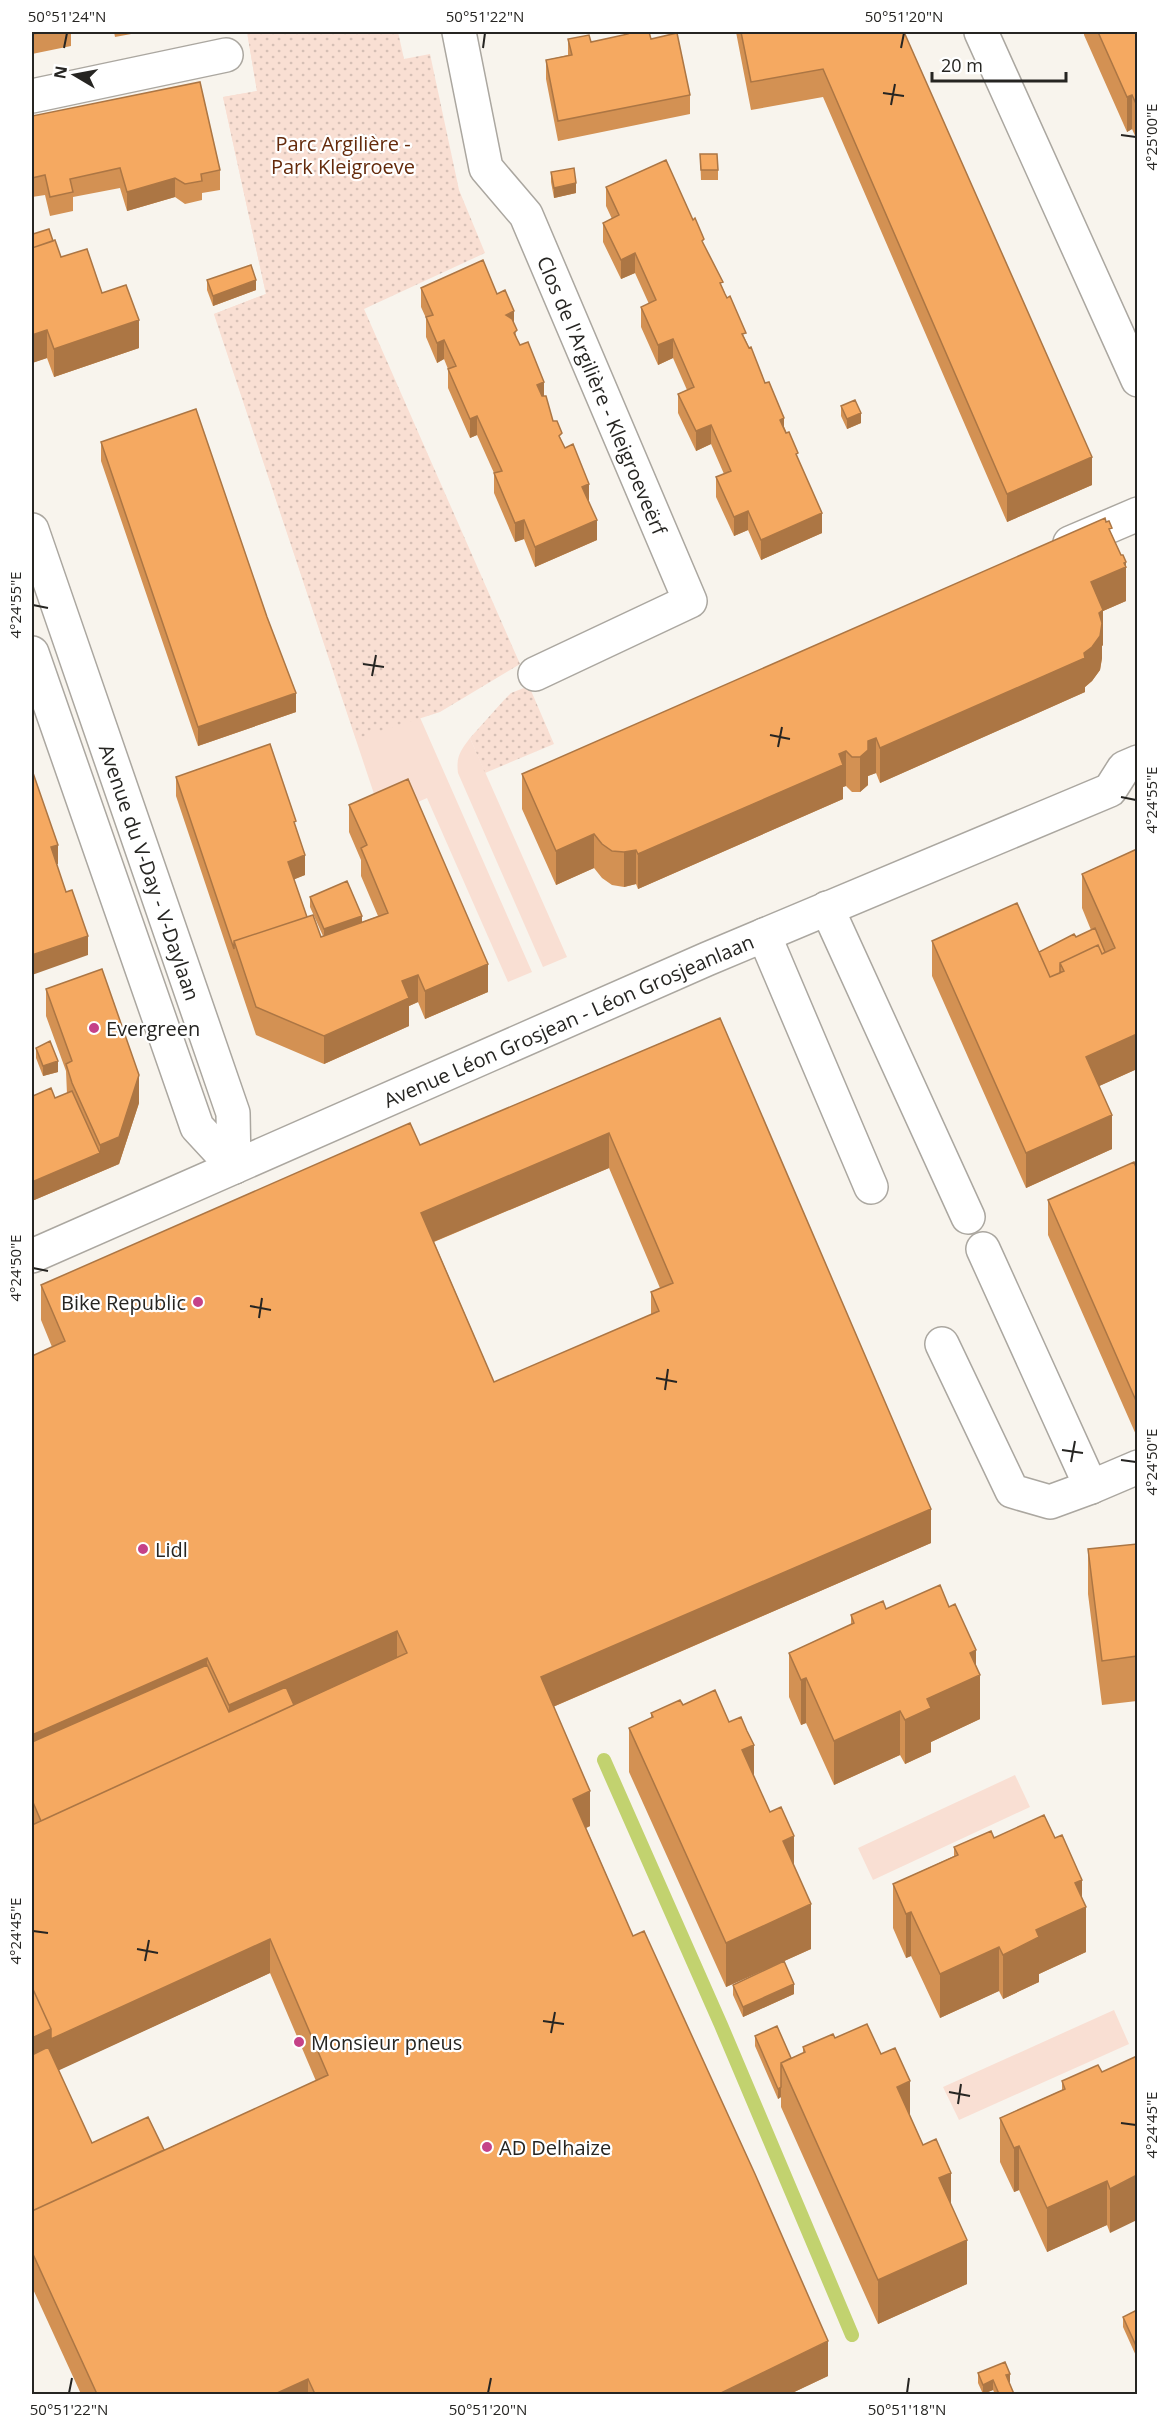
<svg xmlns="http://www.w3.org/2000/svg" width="1169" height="2426" font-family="'Open Sans',sans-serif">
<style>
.grass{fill:#f9dfd3}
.park{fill:url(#park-dots)}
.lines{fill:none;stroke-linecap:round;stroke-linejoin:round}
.stream{stroke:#c2d26f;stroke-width:14}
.minor-casing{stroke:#aba7a0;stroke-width:36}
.minor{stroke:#fff;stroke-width:33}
.wall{fill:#d39153;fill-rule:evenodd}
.shaded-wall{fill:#ac7644}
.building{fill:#f5a961;stroke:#ac7644;stroke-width:1.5;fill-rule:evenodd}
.ticks{fill:none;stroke:#262522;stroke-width:2}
.poi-dot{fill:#c54288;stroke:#fff;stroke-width:2}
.labels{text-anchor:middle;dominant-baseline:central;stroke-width:4.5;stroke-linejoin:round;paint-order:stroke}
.park-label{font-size:20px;fill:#642a0b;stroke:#fff}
.street-label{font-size:20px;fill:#262522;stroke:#fff}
.poi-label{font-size:20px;fill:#262522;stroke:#fff;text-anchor:start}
.neatline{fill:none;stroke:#262522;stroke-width:2}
.ticks-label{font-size:15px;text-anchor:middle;fill:#262522}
</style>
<defs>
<pattern id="park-dots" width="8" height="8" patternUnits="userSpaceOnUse" patternTransform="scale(1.5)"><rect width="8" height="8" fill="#f9dfd3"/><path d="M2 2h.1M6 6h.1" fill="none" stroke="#d5bfb5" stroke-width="1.8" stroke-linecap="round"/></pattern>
</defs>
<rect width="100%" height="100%" fill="#f8f4ed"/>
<path class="grass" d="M 247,32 L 407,688 L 532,972 L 508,982 L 427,798 L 382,818 L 214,314 L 266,294 L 223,97 L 257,91 Z
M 470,738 L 567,957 L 543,967 L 458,773 C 456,757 460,751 470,738 Z
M 1015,1775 L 1030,1807 L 873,1880 L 858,1848 Z
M 1114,2010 L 1129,2044 L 959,2120 L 943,2087 Z"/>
<path class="park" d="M 247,32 L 398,32 L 404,59 L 430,54 L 459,190 L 485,253 L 364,309 L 520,664 L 440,712 L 356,739 L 214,314 L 266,294 L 223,97 L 257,91 Z
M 529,686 L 554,744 L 485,773 L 470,738 L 504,700 L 511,693 Z"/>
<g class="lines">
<path class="stream" d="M 604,1760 L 721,2025 L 852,2335"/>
<defs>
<g id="minor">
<path id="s1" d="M 459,32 L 486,168 L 526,215 L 690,601 L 535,674"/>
<path d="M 981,32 L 1138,380"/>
<path d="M 32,96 L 226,55"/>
<path id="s2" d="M 32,530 L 233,1113 L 234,1167"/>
<path d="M 1070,543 L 1138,514"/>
<path d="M 32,653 L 197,1127 L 234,1167"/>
<path d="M 827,908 L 968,1217"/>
<path d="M 764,935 L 871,1187"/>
<path d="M 983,1249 L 1091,1487"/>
<path id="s3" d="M 32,1256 L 707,959 L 1110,790 L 1124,768 L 1138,762"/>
<path d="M 942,1344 L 1012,1491 L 1050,1502 L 1091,1487 L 1138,1467"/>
</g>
</defs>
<use href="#minor" class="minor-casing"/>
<use href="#minor" class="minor"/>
</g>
<path class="wall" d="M 32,32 L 71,32 L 71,46 L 32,54 Z
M 114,32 L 142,32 L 115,37 Z
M 736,32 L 904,32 L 1092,485 L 1007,522 L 823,97 L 751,110 Z
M 1084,32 L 1137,32 L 1137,140 L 1132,129 L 1127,132 L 1084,35 Z
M 568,39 L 591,42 L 651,39 L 690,95 L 690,114 L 558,141 L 546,79 L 546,60 L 568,55 Z
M 32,116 L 220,170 L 220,190 L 202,193 L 202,200 L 185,204 L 175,197 L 127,211 L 120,188 L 73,197 L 73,211 L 50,216 L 45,195 L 32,197 Z
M 700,154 L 718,170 L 718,180 L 701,180 Z
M 551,172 L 576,193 L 554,198 L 551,182 Z
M 606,187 L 704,246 L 798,458 L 822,533 L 761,560 L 748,530 L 734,536 L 716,497 L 716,477 L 724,474 L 711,444 L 696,451 L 678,413 L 678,394 L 687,390 L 673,358 L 658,365 L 641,327 L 641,307 L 649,304 L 635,273 L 621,279 L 603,242 L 603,223 L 612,219 L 606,206 Z
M 32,228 L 33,234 L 53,241 L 61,257 L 102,293 L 139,348 L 54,377 L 47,358 L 32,363 Z
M 207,280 L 256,290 L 213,306 L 207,290 Z
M 421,288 L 497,294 L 514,324 L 517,340 L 544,396 L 553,421 L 589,503 L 597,540 L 535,567 L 524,539 L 515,542 L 494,493 L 494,473 L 477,435 L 470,438 L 448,388 L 448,369 L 444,359 L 437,363 L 426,337 L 426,318 L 421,307 Z
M 841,406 L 861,423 L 847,429 L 841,416 Z
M 101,442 L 296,712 L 198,746 L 101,461 Z
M 1112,535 L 1121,555 L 1126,562 L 1126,601 L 1103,611 L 1103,645 L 1102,646 L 1102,658 L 1100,670 L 1092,681 L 1085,687 L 1085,692 L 880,783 L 876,773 L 868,776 L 868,785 L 860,792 L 852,792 L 846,786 L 843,787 L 843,799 L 638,889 L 636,884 L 624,887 L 612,885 L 602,878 L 594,868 L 556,885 L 522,809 L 522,774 Z
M 176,777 L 296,829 L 305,875 L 294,879 L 307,917 L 321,937 L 323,936 L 310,907 L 310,897 L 362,922 L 378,916 L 361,876 L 361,860 L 349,832 L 349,805 L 488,992 L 425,1019 L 418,1002 L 409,1006 L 409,1026 L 324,1064 L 256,1035 L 176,796 Z
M 1137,849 L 1137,1069 L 1099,1086 L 1112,1149 L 1026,1188 L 932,976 L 932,941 L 1039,952 L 1076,937 L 1091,930 L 1082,908 L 1082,874 Z
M 46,989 L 139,1103 L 119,1164 L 32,1201 L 33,1096 L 55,1098 L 67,1094 L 66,1071 L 46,1016 Z
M 720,1018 L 931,1543 L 553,1707 L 590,1826 L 586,1828 L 633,1936 L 828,2376 L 790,2394 L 81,2394 L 32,2287 L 32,1356 L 52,1347 L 41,1320 L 41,1285 L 420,1145 ZM 609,1168 L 660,1288 L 651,1292 L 651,1315 L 494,1382 L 434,1242 ZM 270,1973 L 316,2081 L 164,2150 L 92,2143 L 58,2070 Z
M 36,1048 L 58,1072 L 43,1076 L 36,1058 Z
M 1137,1170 L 1137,1437 L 1048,1235 L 1048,1200 Z
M 1137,1544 L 1137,1701 L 1102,1705 L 1088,1594 L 1088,1549 Z
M 886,1609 L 976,1665 L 980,1719 L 931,1742 L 931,1752 L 905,1764 L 900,1755 L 834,1785 L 806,1723 L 801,1725 L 789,1697 L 789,1653 L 851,1625 L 851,1615 Z
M 683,1705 L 754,1777 L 794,1867 L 811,1949 L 726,1987 L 629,1772 L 629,1728 L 651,1718 L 651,1713 Z
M 994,1838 L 1082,1898 L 1086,1952 L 1039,1974 L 1039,1982 L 1003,1999 L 999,1991 L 940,2018 L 911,1956 L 906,1958 L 893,1928 L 893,1884 L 954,1856 L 954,1847 Z
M 733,1985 L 794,1994 L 743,2017 L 733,1995 Z
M 755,2036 L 791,2058 L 803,2053 L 803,2047 L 835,2038 L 910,2116 L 951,2206 L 967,2284 L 878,2324 L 781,2107 L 781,2097 L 778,2099 L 755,2046 Z
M 1137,2056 L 1110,2233 L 1107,2225 L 1047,2252 L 1019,2190 L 1014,2192 L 1000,2162 L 1000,2118 L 1062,2090 L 1062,2081 L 1102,2072 Z
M 1137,2310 L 1137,2358 L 1123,2327 L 1123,2317 Z
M 978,2373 L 1010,2384 L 1014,2394 L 995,2394 L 993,2390 L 983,2394 L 978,2383 Z"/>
<path class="shaded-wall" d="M 1132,95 L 1132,129 L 1127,132 L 1127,97 Z
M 175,178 L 175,197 L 127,211 L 127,192 Z
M 576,183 L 576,193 L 554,198 L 554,188 Z
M 635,253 L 635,273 L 621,279 L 621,260 Z
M 256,280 L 256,290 L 213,306 L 213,296 Z
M 514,311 L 514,330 L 506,315 Z
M 139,320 L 139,348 L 54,377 L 54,349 Z
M 47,330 L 47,358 L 32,363 L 32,335 Z
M 673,339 L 673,358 L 658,365 L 658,345 Z
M 444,340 L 444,359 L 437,363 L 437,343 Z
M 544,382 L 544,401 L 537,385 Z
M 861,413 L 861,423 L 847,429 L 847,419 Z
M 477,416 L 477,435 L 470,438 L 470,419 Z
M 784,418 L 784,438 L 780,420 Z
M 711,425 L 711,444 L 696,451 L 696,431 Z
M 1092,457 L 1092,485 L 1007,522 L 1007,494 Z
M 589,484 L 589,503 L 582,487 Z
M 748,511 L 748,530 L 734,536 L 734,517 Z
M 822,513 L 822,533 L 761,560 L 761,540 Z
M 524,520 L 524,539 L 515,542 L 515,523 Z
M 597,520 L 597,540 L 535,567 L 535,547 Z
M 1126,562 L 1126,601 L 1103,611 L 1103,645 L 1102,646 L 1102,658 L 1100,670 L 1092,681 L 1085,687 L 1085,692 L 880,783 L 880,748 L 1084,653 L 1091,582 Z
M 296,693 L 296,712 L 198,746 L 198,727 Z
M 876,738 L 876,773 L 868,776 L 868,785 L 860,792 L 860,757 L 868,741 Z
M 846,751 L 846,786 L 843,787 L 843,799 L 638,889 L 638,854 Z
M 594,834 L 594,868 L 556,885 L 556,851 Z
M 58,845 L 58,864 L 51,866 L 51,847 Z
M 636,850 L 636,884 L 624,887 L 624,852 Z
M 305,855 L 305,875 L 288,882 L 288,862 Z
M 362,916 L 362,926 L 324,939 L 324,929 Z
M 88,936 L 88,955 L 32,975 L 32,955 Z
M 488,964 L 488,992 L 425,1019 L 425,991 Z
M 418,975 L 418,1002 L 409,1006 L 409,1026 L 324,1064 L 324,1036 L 402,981 Z
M 1137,1034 L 1137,1069 L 1086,1092 L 1086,1057 Z
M 58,1061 L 58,1072 L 43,1076 L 43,1066 Z
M 139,1075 L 139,1103 L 119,1164 L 32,1201 L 32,1182 L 100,1153 L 100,1145 Z
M 1112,1115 L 1112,1149 L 1026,1188 L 1026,1153 Z
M 609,1133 L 609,1168 L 421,1247 L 421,1213 Z
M 931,1509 L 931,1543 L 541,1712 L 541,1677 Z
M 397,1631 L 397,1666 L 229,1740 L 229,1705 Z
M 976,1650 L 976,1677 L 980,1675 L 980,1719 L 931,1742 L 931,1752 L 905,1764 L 905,1720 L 927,1699 L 970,1653 Z
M 207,1658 L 207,1692 L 32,1770 L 32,1735 Z
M 806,1678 L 806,1723 L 801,1725 L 801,1680 Z
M 900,1711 L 900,1755 L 834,1785 L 834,1741 Z
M 754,1745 L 754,1790 L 742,1750 Z
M 590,1791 L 590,1826 L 573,1834 L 573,1799 Z
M 794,1836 L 794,1881 L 783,1841 Z
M 1082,1880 L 1082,1909 L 1086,1907 L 1086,1952 L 1039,1974 L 1039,1982 L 1003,1999 L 1003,1955 L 1036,1930 L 1075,1883 Z
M 811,1904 L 811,1949 L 726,1987 L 726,1943 Z
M 911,1912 L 911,1956 L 906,1958 L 906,1914 Z
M 270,1939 L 270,1973 L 51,2074 L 51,2039 Z
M 999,1947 L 999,1991 L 940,2018 L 940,1974 Z
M 794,1984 L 794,1994 L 743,2017 L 743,2007 Z
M 51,2029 L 51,2074 L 32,2082 L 32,2038 Z
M 910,2081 L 910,2126 L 897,2087 Z
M 781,2087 L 781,2097 L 778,2099 L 778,2089 Z
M 1019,2146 L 1019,2190 L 1014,2192 L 1014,2148 Z
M 951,2173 L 951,2217 L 939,2178 Z
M 1137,2175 L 1137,2220 L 1110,2233 L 1110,2189 Z
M 1107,2181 L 1107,2225 L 1047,2252 L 1047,2208 Z
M 967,2240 L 967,2284 L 878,2324 L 878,2280 Z
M 828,2341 L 828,2376 L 790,2394 L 719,2394 Z
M 1010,2374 L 1010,2384 L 1006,2375 Z
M 308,2379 L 308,2394 L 275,2394 Z
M 993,2380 L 993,2390 L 983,2394 L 983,2385 Z"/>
<path class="building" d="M 32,32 L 44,32 L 32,34 Z
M 628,32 L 649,32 L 651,39 L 677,33 L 690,95 L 558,121 L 546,60 L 572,55 L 568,39 L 589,35 L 591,42 L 628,34 Z
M 741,32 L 904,32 L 1092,457 L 1007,494 L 823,69 L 751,82 Z
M 1098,32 L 1137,32 L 1137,106 L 1132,95 L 1127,97 Z
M 200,82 L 220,170 L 201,174 L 202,181 L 185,184 L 175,178 L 127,192 L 120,168 L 70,179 L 73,192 L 50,197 L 45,175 L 32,178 L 32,116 Z
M 700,154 L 717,154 L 718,170 L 701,170 Z
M 666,160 L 693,220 L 695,218 L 704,239 L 702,241 L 723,282 L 720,283 L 725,294 L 727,298 L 730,296 L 746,333 L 742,334 L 749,348 L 751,347 L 765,383 L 769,382 L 784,418 L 780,420 L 786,433 L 789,432 L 798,453 L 796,454 L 822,513 L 761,540 L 748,511 L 734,517 L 716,477 L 731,471 L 711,425 L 696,431 L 678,394 L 694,387 L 673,339 L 658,345 L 641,307 L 656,300 L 635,253 L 621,260 L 603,223 L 619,215 L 606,187 Z
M 574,168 L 576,183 L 554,188 L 551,172 Z
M 32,228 L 33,234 L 49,229 L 53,241 L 32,248 Z
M 55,240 L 61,257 L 87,249 L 102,293 L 126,285 L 139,320 L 54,349 L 47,330 L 32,335 L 32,248 Z
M 483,260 L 497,294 L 505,290 L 514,311 L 506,315 L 512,319 L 517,330 L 514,333 L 520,345 L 528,342 L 544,382 L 537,385 L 542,396 L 546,396 L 553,421 L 557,421 L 562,433 L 559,436 L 565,448 L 573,444 L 589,484 L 582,487 L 597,520 L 535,547 L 524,520 L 515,523 L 494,473 L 502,471 L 477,416 L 470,419 L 448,369 L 456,366 L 444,340 L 437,343 L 426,317 L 433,315 L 421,288 Z
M 251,265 L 256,280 L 213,296 L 207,280 Z
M 855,400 L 861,413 L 847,419 L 841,406 Z
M 196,409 L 267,617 L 296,693 L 198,727 L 101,442 Z
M 1105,518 L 1106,522 L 1109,521 L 1112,528 L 1109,529 L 1121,555 L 1123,555 L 1126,562 L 1124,563 L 1126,567 L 1091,582 L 1103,610 L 1099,613 L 1102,623 L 1100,636 L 1092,647 L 1084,653 L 1085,658 L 880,748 L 876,738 L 868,741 L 868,750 L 860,757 L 852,757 L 846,751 L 839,754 L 843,765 L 638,854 L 636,850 L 624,852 L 612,851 L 602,844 L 594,834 L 556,851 L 522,774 Z
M 270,744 L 296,821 L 294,822 L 305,855 L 288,862 L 307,917 L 234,941 L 234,949 L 176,777 Z
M 32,770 L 58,845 L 51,847 L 66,892 L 72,890 L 88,936 L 32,955 Z
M 408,779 L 488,964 L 425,991 L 418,975 L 402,981 L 409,998 L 324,1036 L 256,1007 L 234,941 L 313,915 L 321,937 L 388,913 L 361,848 L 367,845 L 349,805 Z
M 1137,849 L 1137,1034 L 1086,1057 L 1112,1115 L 1026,1153 L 932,941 L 1017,903 L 1050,977 L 1064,971 L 1060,963 L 1098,945 L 1102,954 L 1115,948 L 1082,874 Z
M 347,881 L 362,916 L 324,929 L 310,897 Z
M 1095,928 L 1105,952 L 1102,954 L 1098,945 L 1060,963 L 1060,973 L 1050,977 L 1039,952 L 1074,934 L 1076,937 Z
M 102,969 L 139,1075 L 119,1137 L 100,1145 L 72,1083 L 66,1064 L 72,1061 L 46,989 Z
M 720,1018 L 931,1509 L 541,1677 L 590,1791 L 573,1799 L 633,1936 L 644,1931 L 755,2174 L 828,2341 L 719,2394 L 315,2394 L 308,2379 L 275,2394 L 97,2394 L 32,2252 L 32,2211 L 328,2075 L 270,1939 L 51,2039 L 51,2029 L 32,1987 L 32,1825 L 407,1653 L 397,1631 L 229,1705 L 207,1658 L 32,1735 L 32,1356 L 65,1341 L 41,1285 L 410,1123 L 420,1145 ZM 609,1133 L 673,1283 L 651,1292 L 659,1311 L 494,1382 L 421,1213 Z
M 50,1041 L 58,1061 L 43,1066 L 36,1048 Z
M 51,1088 L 55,1098 L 72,1091 L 100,1153 L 32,1182 L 32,1093 L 33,1096 Z
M 1134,1162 L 1137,1170 L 1137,1403 L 1048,1200 Z
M 1137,1544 L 1137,1656 L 1102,1661 L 1088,1549 Z
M 940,1585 L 949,1607 L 955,1604 L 976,1650 L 970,1653 L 980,1675 L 927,1699 L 931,1708 L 905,1720 L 900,1711 L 834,1741 L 806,1678 L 801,1680 L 789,1653 L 854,1623 L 851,1615 L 883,1601 L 886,1609 Z
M 207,1665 L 229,1712 L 286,1687 L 294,1705 L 41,1821 L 32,1800 L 32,1742 Z
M 715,1690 L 729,1722 L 741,1717 L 747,1731 L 754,1745 L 742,1750 L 770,1812 L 781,1807 L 794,1836 L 783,1841 L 811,1904 L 726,1943 L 629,1728 L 653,1717 L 651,1713 L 680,1700 L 683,1705 Z
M 1044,1815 L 1055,1838 L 1062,1835 L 1082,1880 L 1075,1883 L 1086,1907 L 1036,1930 L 1039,1937 L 1003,1955 L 999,1947 L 940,1974 L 911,1912 L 906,1914 L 893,1884 L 958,1855 L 954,1847 L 991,1831 L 994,1838 Z
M 784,1961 L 794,1984 L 743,2007 L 733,1985 Z
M 32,1987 L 51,2029 L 32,2038 Z
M 867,2024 L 881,2054 L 895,2048 L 910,2081 L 897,2087 L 923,2145 L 936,2139 L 951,2173 L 939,2178 L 967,2240 L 878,2280 L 781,2063 L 805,2052 L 803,2047 L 833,2034 L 835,2038 Z
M 777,2026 L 791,2058 L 781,2063 L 781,2087 L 778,2089 L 755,2036 Z
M 48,2047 L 92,2143 L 148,2117 L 164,2150 L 32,2211 L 32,2055 Z
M 1137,2056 L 1137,2175 L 1110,2189 L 1107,2181 L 1047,2208 L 1019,2146 L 1014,2148 L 1000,2118 L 1065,2089 L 1062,2081 L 1098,2065 L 1102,2072 Z
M 1137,2310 L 1137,2348 L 1123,2317 Z
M 1005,2362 L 1010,2374 L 1006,2375 L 1014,2394 L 999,2394 L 993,2380 L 983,2385 L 978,2373 Z"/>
<path class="ticks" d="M 64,48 L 67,33M 483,48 L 485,33M 901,48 L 904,33M 883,93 L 904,96M 891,105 L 895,84M 1121,135 L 1136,137M 33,605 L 48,608M 363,664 L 384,667M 372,676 L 376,655M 770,735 L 790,739M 778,747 L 782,727M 1121,797 L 1136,800M 33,1268 L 48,1271M 250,1306 L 271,1310M 259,1318 L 262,1298M 656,1378 L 677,1382M 665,1390 L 668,1369M 1062,1450 L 1083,1453M 1121,1460 L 1136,1462M 1071,1462 L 1075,1441M 33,1931 L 48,1933M 137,1949 L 158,1953M 145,1961 L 149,1940M 543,2021 L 564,2024M 551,2033 L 555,2012M 949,2092 L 970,2096M 958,2104 L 961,2084M 1121,2123 L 1136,2125M 69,2393 L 72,2378M 488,2393 L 491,2378M 907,2393 L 909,2378"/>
<g class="poi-dot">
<circle cx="94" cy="1028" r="6"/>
<circle cx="198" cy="1302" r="6"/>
<circle cx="143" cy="1549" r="6"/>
<circle cx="299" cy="2042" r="6"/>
<circle cx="487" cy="2147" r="6"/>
</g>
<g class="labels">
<g class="park-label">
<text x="343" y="143">Parc Argilière -<tspan x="343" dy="23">Park Kleigroeve</tspan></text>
</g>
<g class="street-label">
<text stroke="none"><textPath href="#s1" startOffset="396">Clos de l'Argilière - Kleigroeveërf</textPath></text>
<text stroke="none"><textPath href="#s2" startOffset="362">Avenue du V-Day - V-Daylaan</textPath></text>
<text stroke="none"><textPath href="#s3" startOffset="586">Avenue Léon Grosjean - Léon Grosjeanlaan</textPath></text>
</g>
<g class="poi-label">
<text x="106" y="1028">Evergreen</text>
<text x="186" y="1302" text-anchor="end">Bike Republic</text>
<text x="155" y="1549">Lidl</text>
<text x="311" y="2042">Monsieur pneus</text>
<text x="499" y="2147">AD Delhaize</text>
</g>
</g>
<rect width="1169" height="2426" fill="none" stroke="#ffffff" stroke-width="66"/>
<g transform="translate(75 75) rotate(280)" stroke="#ffffff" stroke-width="4.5" paint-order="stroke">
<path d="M0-4.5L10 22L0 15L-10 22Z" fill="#262522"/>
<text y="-9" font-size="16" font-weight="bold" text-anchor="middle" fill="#262522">N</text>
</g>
<path d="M932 72v9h134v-9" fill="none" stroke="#262522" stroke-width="3"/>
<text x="941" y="72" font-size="18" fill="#262522" stroke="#ffffff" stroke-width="4.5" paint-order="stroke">20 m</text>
<rect x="33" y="33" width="1103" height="2360" class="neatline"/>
<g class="ticks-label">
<text x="67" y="22">50°51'24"N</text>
<text x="485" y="22">50°51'22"N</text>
<text x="904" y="22">50°51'20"N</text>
<text transform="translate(1152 137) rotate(-90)" y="5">4°25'00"E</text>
<text transform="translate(16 605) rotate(-90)" y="5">4°24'55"E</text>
<text transform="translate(1152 800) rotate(-90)" y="5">4°24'55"E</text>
<text transform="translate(16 1268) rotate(-90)" y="5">4°24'50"E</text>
<text transform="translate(1152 1462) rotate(-90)" y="5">4°24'50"E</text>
<text transform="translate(16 1931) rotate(-90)" y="5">4°24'45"E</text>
<text transform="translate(1152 2125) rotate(-90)" y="5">4°24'45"E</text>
<text x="69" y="2415">50°51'22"N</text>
<text x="488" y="2415">50°51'20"N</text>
<text x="907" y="2415">50°51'18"N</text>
</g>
</svg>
